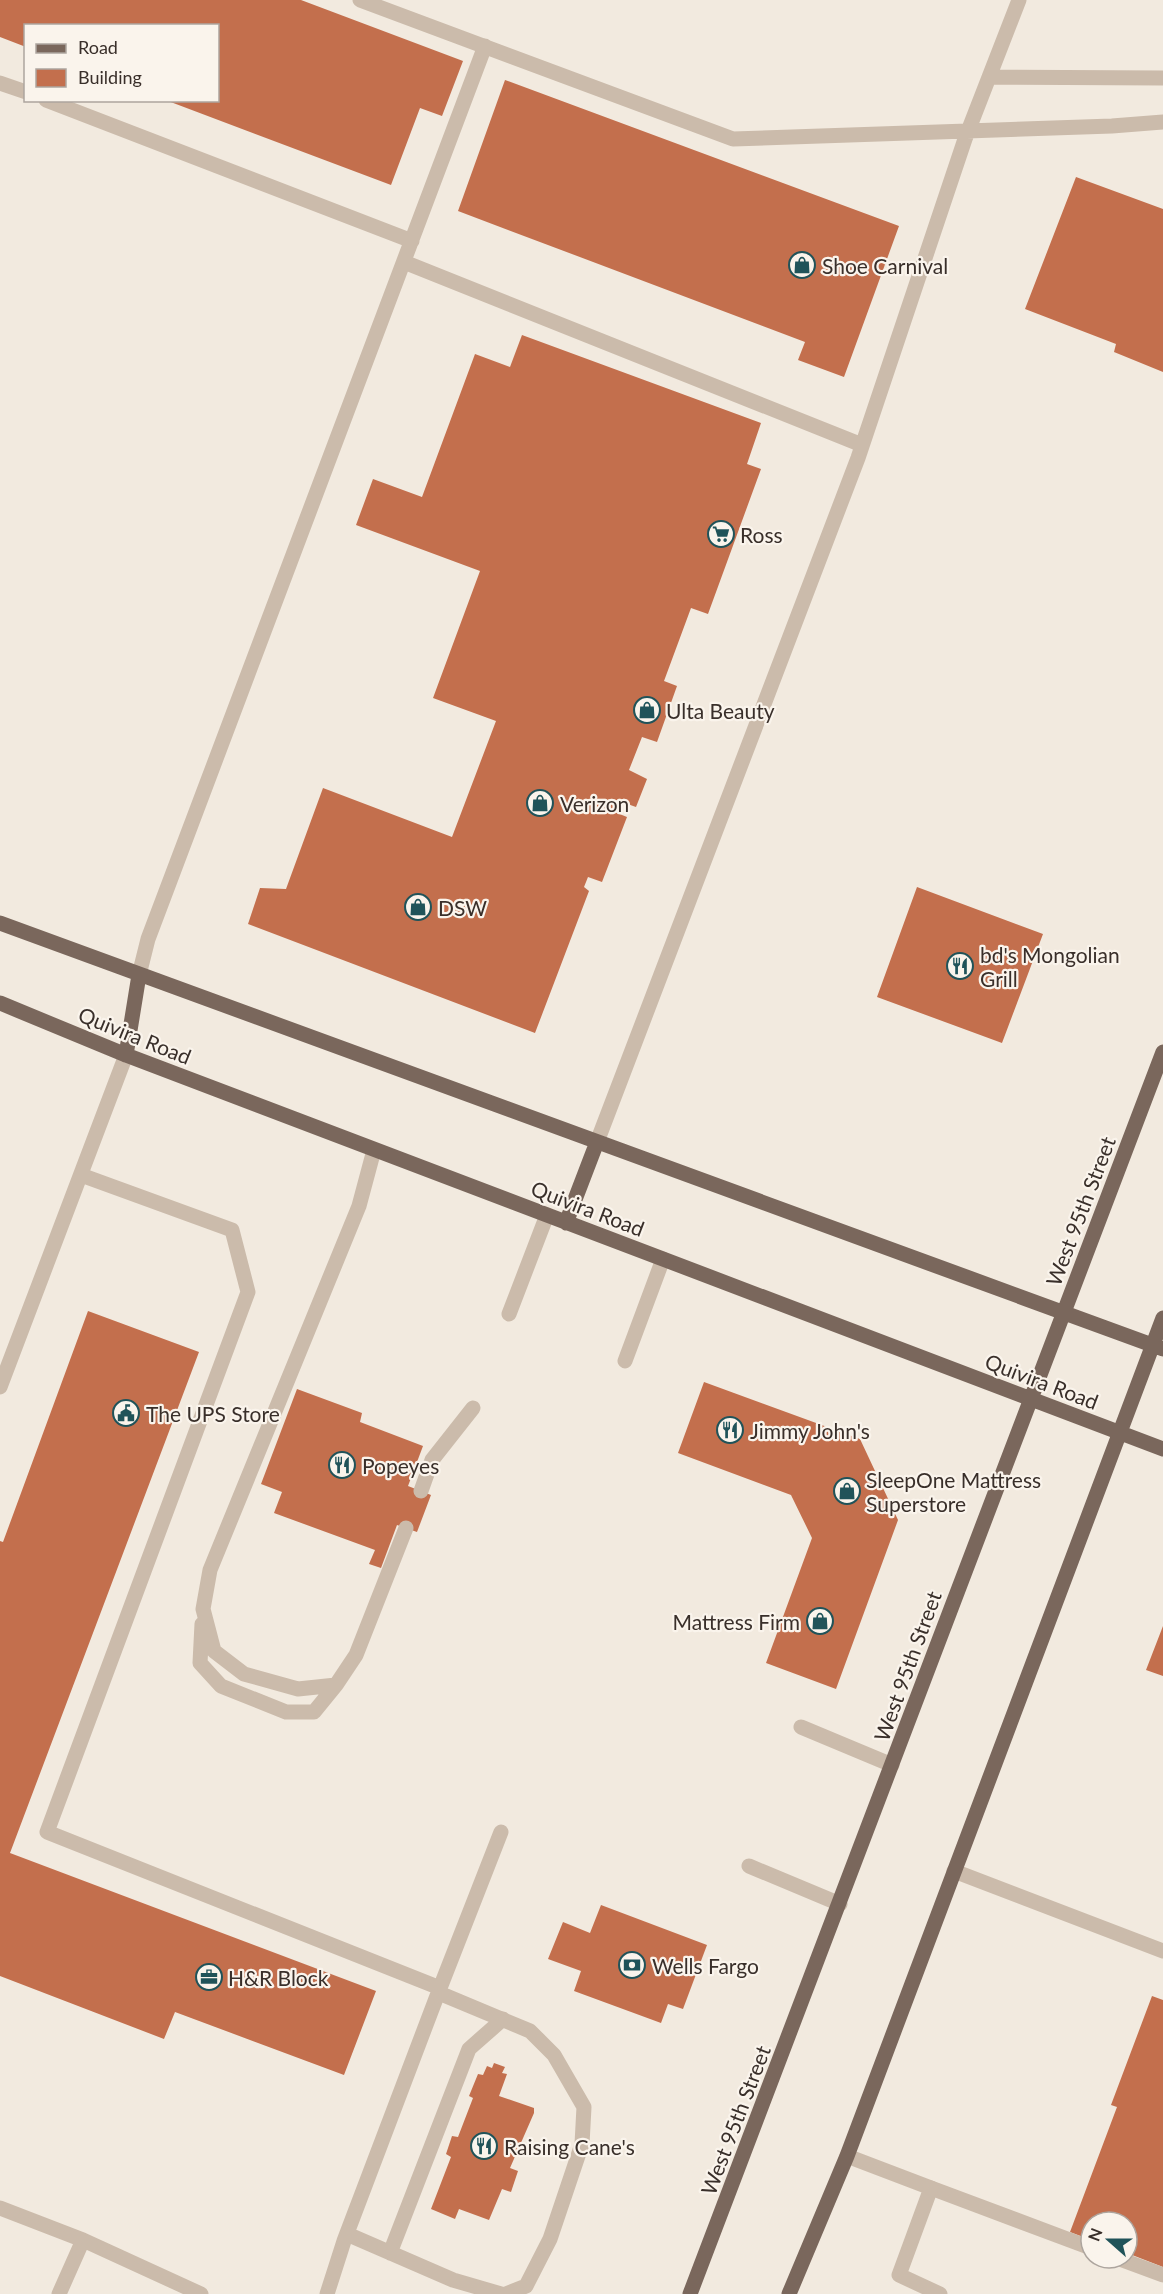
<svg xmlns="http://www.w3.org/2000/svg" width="1163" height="2294" font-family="Lato,sans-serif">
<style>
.building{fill:#c36f4d}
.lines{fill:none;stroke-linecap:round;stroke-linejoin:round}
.lane{stroke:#cbbbab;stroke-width:15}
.street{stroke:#cbbbab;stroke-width:15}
.primary{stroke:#7a675c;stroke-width:15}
.labels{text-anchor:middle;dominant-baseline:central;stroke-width:4.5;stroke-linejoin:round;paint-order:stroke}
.poi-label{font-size:21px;fill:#392f2a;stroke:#faf4ec;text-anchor:start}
.street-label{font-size:21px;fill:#392f2a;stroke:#faf4ec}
</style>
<rect width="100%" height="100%" fill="#f2eadf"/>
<path class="building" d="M 0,0 L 301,0 L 463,61 L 442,116 L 420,108 L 391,185 L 168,101 L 218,100 L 218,26 L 26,26 L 26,47 L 0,37 Z
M 505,80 L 899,226 L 844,377 L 798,360 L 805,342 L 458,211 Z
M 1076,177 L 1163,209 L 1163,372 L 1114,352 L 1116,344 L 1025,309 Z
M 522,335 L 761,423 L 747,464 L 761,469 L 708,614 L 691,608 L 664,681 L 677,686 L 657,742 L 642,737 L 629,770 L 647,779 L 636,807 L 616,800 L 612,811 L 627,817 L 602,882 L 588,877 L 584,887 L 589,891 L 535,1033 L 248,924 L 260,888 L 286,889 L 323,788 L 452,837 L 496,721 L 433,698 L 480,571 L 356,525 L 373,479 L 422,497 L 475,354 L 510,367 Z
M 917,887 L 1043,934 L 1002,1043 L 877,997 Z
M 88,1311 L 199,1352 L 10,1853 L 376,1991 L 344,2075 L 175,2012 L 164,2039 L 0,1976 L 0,1541 L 3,1542 Z
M 704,1382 L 860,1439 L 898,1520 L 836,1689 L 766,1663 L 812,1538 L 791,1495 L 678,1453 Z
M 297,1389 L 362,1413 L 360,1422 L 423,1446 L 408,1486 L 431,1495 L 417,1532 L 397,1525 L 381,1568 L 369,1564 L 375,1550 L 274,1513 L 282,1492 L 261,1484 Z
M 1163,1626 L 1163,1676 L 1146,1670 Z
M 601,1905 L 707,1945 L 683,2009 L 668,2004 L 661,2023 L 574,1991 L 581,1971 L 548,1959 L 563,1922 L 590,1933 Z
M 1152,1996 L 1163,2000 L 1163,2267 L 1127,2253 L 1127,2222 L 1091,2222 L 1091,2240 L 1070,2232 L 1117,2107 L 1111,2105 Z
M 494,2063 L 505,2067 L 502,2073 L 507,2074 L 499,2096 L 534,2108 L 534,2113 L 510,2168 L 518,2171 L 511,2192 L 502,2189 L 489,2220 L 459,2209 L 455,2219 L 431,2209 L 451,2157 L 446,2154 L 452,2136 L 458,2137 L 473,2098 L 469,2096 L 478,2074 L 483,2075 L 487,2066 L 492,2068 Z"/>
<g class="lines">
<path class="lane" d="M 360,0 L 733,139 L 1112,126 L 1163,122
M 989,77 L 1163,78
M 0,83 L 26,92
M 46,100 L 412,241
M 404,262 L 862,445
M 139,975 L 148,939 L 485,46
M 597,1142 L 858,458 L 965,139 L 1019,0
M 374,1150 L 359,1206 L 210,1570 L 203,1609 L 214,1651 L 244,1674 L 298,1689 L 336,1685 L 356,1655 L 406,1528
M 81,1175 L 232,1230 L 248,1292 L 47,1832 L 440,1988 L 501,1832
M 509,1314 L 547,1215
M 625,1361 L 663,1259
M 0,1387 L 126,1055
M 421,1491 L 432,1460 L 473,1408
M 202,1624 L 200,1663 L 221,1686 L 286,1712 L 314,1712 L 336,1685
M 801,1727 L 892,1765
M 749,1866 L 840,1904
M 954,1871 L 1163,1951
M 439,1993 L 530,2031 L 554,2055 L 584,2107 L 582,2144 L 550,2239 L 526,2286 L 506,2294
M 931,2188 L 1091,2248
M 0,2208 L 83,2240 L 201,2294
M 347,2234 L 453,2280 L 501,2294
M 390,2253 L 469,2049 L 503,2019
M 1117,2258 L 1163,2275
M 59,2294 L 83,2240
M 327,2294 L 344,2241 L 440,1988"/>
<path class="street" d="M 847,2156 L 931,2188 L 899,2275 L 940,2294"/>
<path class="primary" d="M 0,923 L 1163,1349
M 0,1003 L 126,1055 L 1163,1449
M 126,1055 L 139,975
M 566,1223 L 597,1142
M 690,2294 L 1163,1052
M 789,2294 L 847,2156 L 1163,1318"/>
</g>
<defs>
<symbol id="shop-ring" viewBox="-11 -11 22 22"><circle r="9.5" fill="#faf4ec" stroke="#205359" stroke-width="1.5"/><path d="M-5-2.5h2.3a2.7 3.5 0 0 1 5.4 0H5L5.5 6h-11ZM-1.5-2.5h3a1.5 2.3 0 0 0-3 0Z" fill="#205359"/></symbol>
<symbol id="supermarket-ring" viewBox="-11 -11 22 22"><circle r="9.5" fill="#faf4ec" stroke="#205359" stroke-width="1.5"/><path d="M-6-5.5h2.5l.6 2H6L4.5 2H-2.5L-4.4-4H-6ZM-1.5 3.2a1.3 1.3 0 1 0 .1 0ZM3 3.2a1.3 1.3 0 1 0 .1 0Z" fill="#205359"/></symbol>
<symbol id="restaurant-ring" viewBox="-11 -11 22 22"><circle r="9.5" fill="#faf4ec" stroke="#205359" stroke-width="1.5"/><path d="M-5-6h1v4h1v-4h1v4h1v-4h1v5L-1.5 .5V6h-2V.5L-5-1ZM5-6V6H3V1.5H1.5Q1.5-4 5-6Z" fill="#205359"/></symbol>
<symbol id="civic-ring" viewBox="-11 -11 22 22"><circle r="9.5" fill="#faf4ec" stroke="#205359" stroke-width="1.5"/><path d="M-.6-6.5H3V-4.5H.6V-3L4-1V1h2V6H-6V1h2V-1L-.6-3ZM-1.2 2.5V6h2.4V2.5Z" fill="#205359"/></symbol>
<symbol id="bank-ring" viewBox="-11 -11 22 22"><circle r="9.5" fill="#faf4ec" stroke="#205359" stroke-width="1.5"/><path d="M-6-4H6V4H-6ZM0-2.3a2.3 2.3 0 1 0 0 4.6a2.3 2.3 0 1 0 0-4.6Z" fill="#205359"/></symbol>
<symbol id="office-ring" viewBox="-11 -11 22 22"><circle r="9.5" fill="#faf4ec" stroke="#205359" stroke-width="1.5"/><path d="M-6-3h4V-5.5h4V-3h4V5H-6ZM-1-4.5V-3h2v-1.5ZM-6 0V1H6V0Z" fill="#205359"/></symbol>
</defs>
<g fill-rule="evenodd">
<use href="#shop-ring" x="787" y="250" width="30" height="30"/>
<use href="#supermarket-ring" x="706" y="519" width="30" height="30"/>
<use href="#shop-ring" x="632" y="695" width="30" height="30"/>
<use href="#shop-ring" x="525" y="788" width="30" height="30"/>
<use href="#shop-ring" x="403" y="892" width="30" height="30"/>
<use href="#restaurant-ring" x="945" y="951" width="30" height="30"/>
<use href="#civic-ring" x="111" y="1398" width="30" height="30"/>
<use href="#restaurant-ring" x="715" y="1415" width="30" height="30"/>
<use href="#restaurant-ring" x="327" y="1450" width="30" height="30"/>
<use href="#shop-ring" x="832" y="1476" width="30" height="30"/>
<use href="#shop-ring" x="805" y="1606" width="30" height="30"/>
<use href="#bank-ring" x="617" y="1950" width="30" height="30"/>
<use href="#office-ring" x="194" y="1962" width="30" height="30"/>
<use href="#restaurant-ring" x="469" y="2131" width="30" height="30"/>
</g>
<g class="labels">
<g class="poi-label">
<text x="822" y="265">Shoe Carnival</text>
<text x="740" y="534">Ross</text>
<text x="666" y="710">Ulta Beauty</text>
<text x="560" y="803">Verizon</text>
<text x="438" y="907">DSW</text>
<text x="980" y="954">bd's Mongolian<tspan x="980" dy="24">Grill</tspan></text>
<text x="146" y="1413">The UPS Store</text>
<text x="750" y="1430">Jimmy John's</text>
<text x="362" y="1465">Popeyes</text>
<text x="866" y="1479">SleepOne Mattress<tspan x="866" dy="24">Superstore</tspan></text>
<text x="800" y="1621" text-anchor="end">Mattress Firm</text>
<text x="652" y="1965">Wells Fargo</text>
<text x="228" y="1977">H&amp;R Block</text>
<text x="504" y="2146">Raising Cane's</text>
</g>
<g class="street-label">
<text transform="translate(135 1035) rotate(22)">Quivira Road</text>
<text transform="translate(588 1208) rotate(21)">Quivira Road</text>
<text transform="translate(1080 1211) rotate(-69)">West 95th Street</text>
<text transform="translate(1042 1381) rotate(21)">Quivira Road</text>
<text transform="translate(907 1666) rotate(-70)">West 95th Street</text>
<text transform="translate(735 2120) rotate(-69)">West 95th Street</text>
</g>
</g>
<rect x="24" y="24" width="195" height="78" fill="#faf4ec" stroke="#ada59e" stroke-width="1.5"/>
<rect x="36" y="44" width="30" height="9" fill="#7a675c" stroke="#ada59e" stroke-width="1.5"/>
<text x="78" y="54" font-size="18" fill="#392f2a">Road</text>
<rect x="36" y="69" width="30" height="18" fill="#c36f4d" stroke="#ada59e" stroke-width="1.5"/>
<text x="78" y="84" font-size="18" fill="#392f2a">Building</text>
<g transform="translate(1109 2240) rotate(291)"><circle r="28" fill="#faf4ec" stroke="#ada59e" stroke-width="1.5"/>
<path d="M0-4.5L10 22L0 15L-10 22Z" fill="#205359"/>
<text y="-9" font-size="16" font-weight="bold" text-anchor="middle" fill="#392f2a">N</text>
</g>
</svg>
